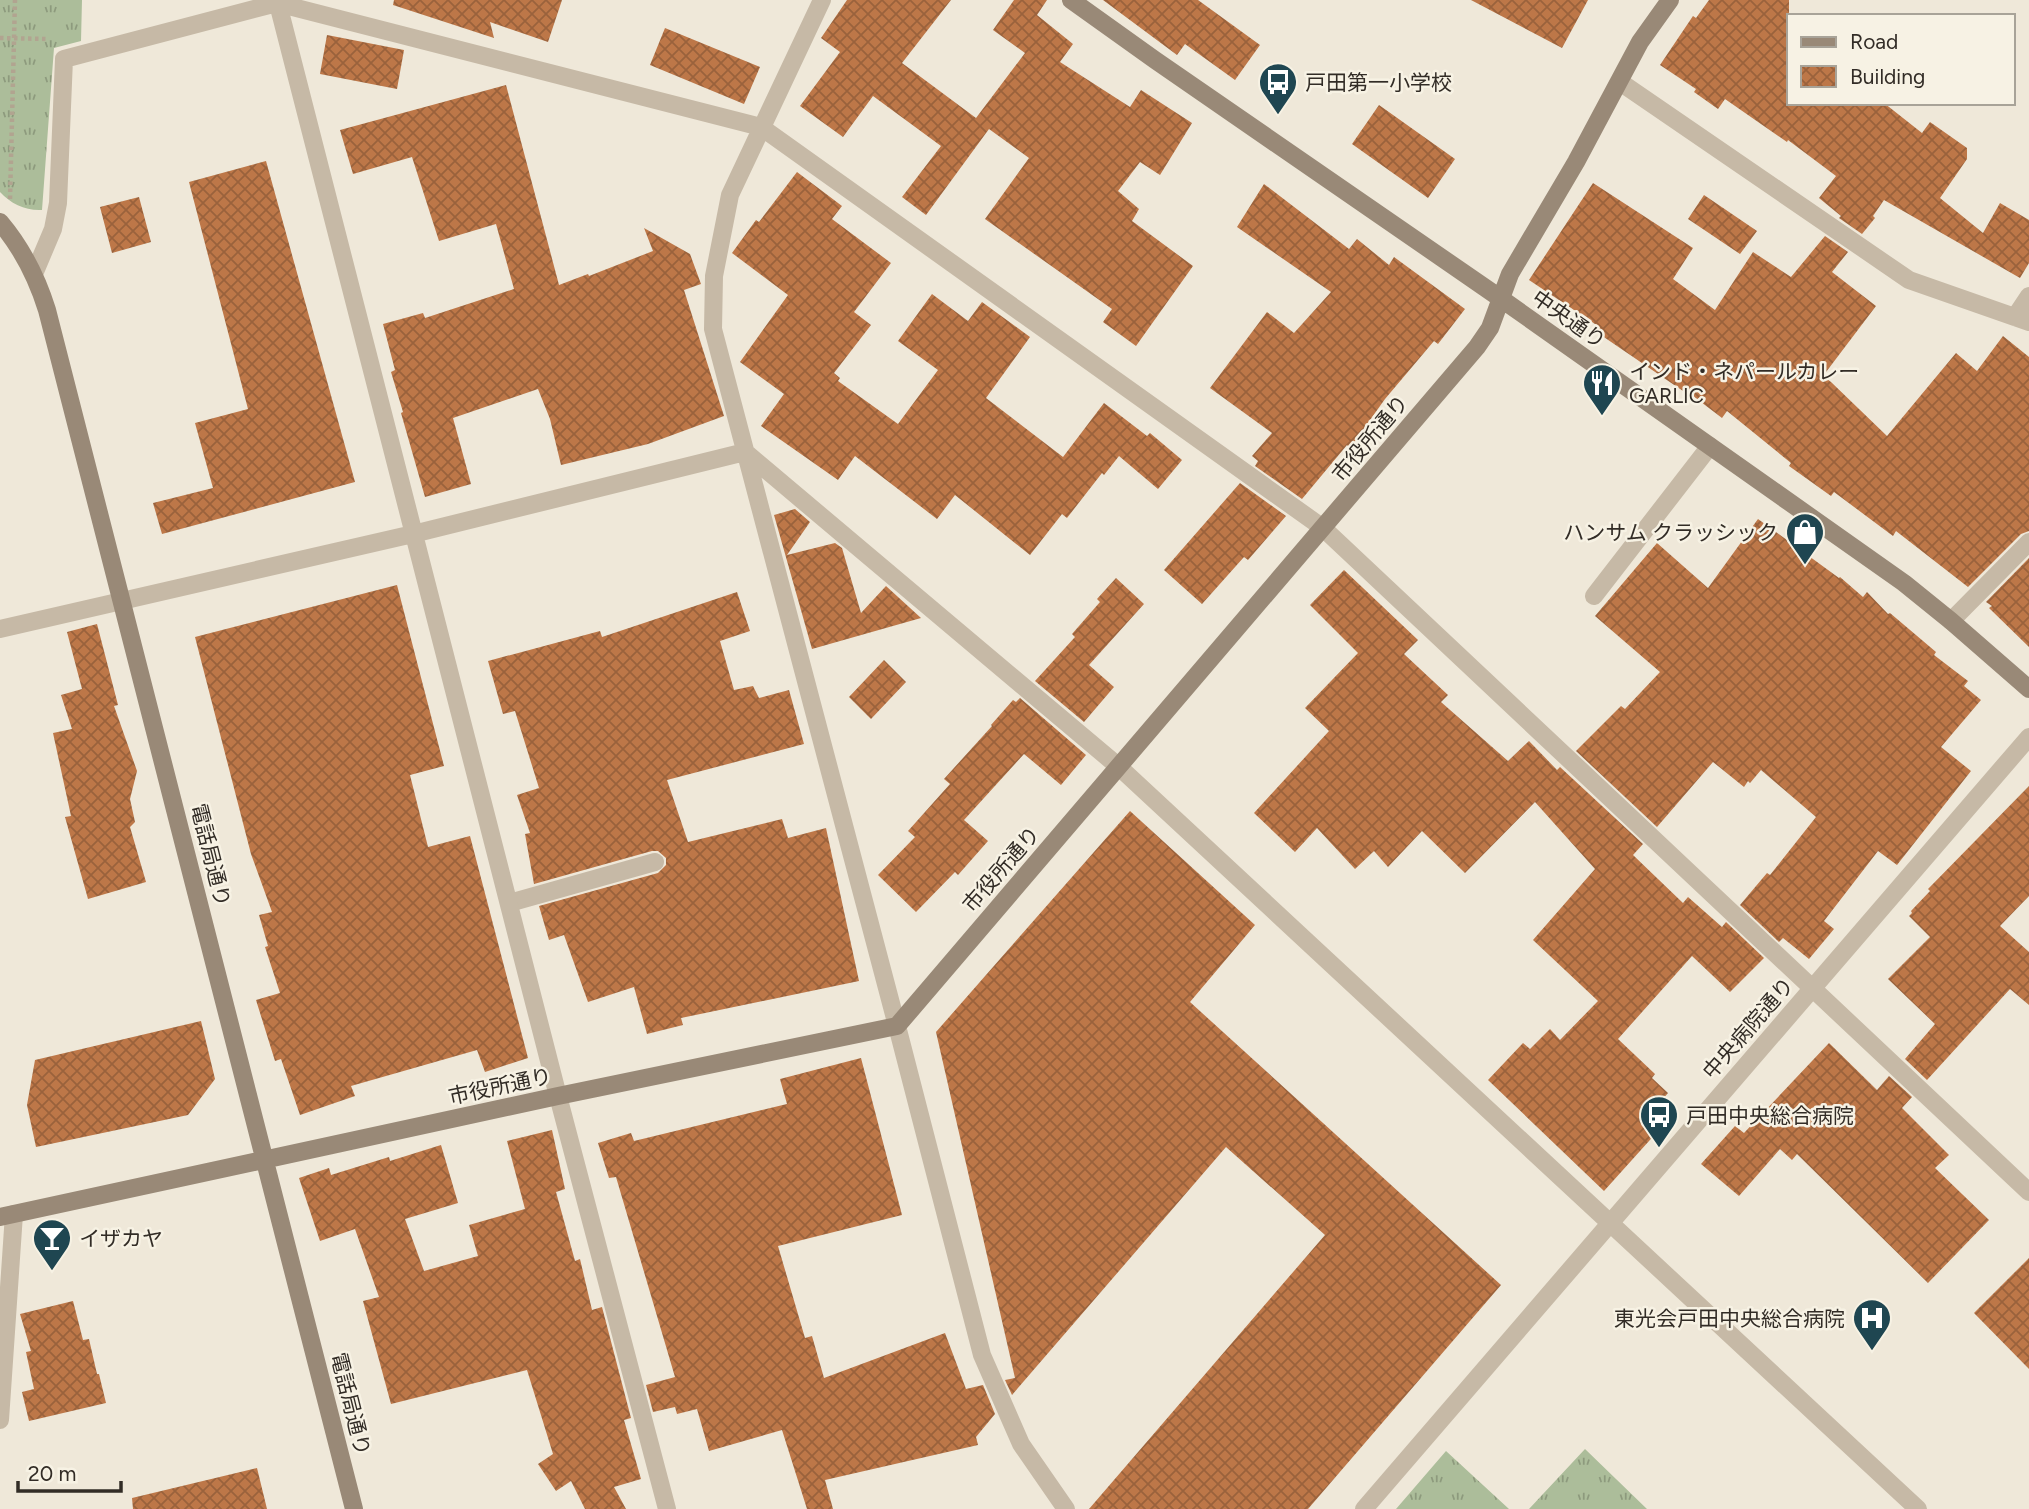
<svg xmlns="http://www.w3.org/2000/svg" width="2029" height="1509" font-family="Figtree,'Noto Sans JP',sans-serif">
<style>
.grass{fill:url(#grass-tufts)}
.building{fill:url(#building-cross-hatch)}
.lines{fill:none;stroke-linecap:round;stroke-linejoin:round}
.path{stroke:#b1a490;stroke-width:4.5;stroke-dasharray:3.5 3.5;stroke-linecap:butt}
.lane{stroke:#c6b9a6;stroke-width:18}
.street{stroke:#c6b9a6;stroke-width:18}
.secondary{stroke:#998977;stroke-width:18}
.labels{text-anchor:middle;dominant-baseline:central;stroke-width:5;stroke-linejoin:round;paint-order:stroke}
.poi-label{font-size:21px;fill:#322c26;stroke:#f7f2e4;text-anchor:start}
.street-label{font-size:21px;fill:#322c26;stroke:#f7f2e4}
</style>
<defs>
<pattern id="grass-tufts" width="24" height="20" patternUnits="userSpaceOnUse" patternTransform="scale(1.75)"><rect width="24" height="20" fill="#acbd9a"/><path d="M3 7l-1-3M5 7V3M7 7l1-3M15 17l-1-3M17 17v-4M19 17l1-3" fill="none" stroke="#8d9a7d"/></pattern>
<pattern id="building-cross-hatch" width="8" height="8" patternUnits="userSpaceOnUse" patternTransform="scale(1.75)"><rect width="8" height="8" fill="#bd7748"/><path d="M0 0l8 8M0 8l8-8" fill="none" stroke="#9a623c"/></pattern>
</defs>
<rect width="100%" height="100%" fill="#efe8d9"/>
<path class="grass" d="M 0,0 L 82,0 L 81,41 L 54,48 L 42,210 C 26,211 11,204 0,192 Z
M 1585,1449 L 1647,1509 L 1529,1509 Z
M 1446,1451 L 1509,1509 L 1396,1509 Z"/>
<path class="building" d="M 394,0 L 562,0 L 548,42 L 490,22 L 494,38 L 393,5 Z
M 847,0 L 951,0 L 902,63 L 976,118 L 1025,53 L 993,30 L 1014,0 L 1047,0 L 1037,15 L 1073,44 L 1060,62 L 1130,107 L 1141,90 L 1192,123 L 1160,175 L 1140,162 L 1118,191 L 1139,209 L 1132,221 L 1193,266 L 1136,346 L 1103,322 L 1112,309 L 985,219 L 1029,158 L 989,129 L 926,215 L 902,197 L 941,146 L 873,96 L 843,137 L 800,106 L 840,52 L 821,38 Z
M 1103,0 L 1198,0 L 1260,45 L 1235,80 L 1185,44 L 1177,55 Z
M 1471,0 L 1588,0 L 1562,48 Z
M 1709,0 L 1789,0 L 1789,103 L 1884,103 L 1922,133 L 1930,122 L 1967,148 L 1967,159 L 1940,198 L 1983,233 L 2000,203 L 2029,220 L 2029,263 L 2020,278 L 1884,200 L 1873,216 L 1875,218 L 1862,234 L 1839,218 L 1841,216 L 1819,198 L 1836,176 L 1788,140 L 1787,142 L 1725,99 L 1718,109 L 1694,92 L 1696,89 L 1660,65 L 1693,16 L 1696,18 Z
M 665,28 L 760,67 L 744,104 L 650,65 Z
M 327,35 L 404,50 L 397,89 L 320,74 Z
M 506,85 L 559,285 L 588,274 L 589,276 L 653,251 L 644,228 L 690,254 L 701,284 L 684,290 L 724,416 L 648,444 L 561,465 L 550,419 L 538,389 L 453,418 L 471,484 L 425,497 L 401,413 L 403,412 L 391,372 L 395,370 L 383,324 L 423,313 L 425,318 L 514,289 L 496,224 L 439,241 L 412,157 L 353,174 L 340,130 Z
M 1379,105 L 1455,159 L 1428,198 L 1352,144 Z
M 266,161 L 355,482 L 162,534 L 153,503 L 213,488 L 195,423 L 248,409 L 189,182 Z
M 797,172 L 842,206 L 832,219 L 891,263 L 854,312 L 871,325 L 834,373 L 840,378 L 838,381 L 898,424 L 938,370 L 898,341 L 932,294 L 968,321 L 982,302 L 1030,337 L 986,398 L 1063,457 L 1104,403 L 1147,436 L 1150,433 L 1182,460 L 1158,489 L 1119,456 L 1104,475 L 1102,473 L 1067,518 L 1062,514 L 1030,555 L 955,495 L 937,519 L 855,456 L 838,480 L 761,426 L 784,394 L 740,362 L 788,295 L 732,253 L 756,220 L 759,222 Z
M 1593,183 L 1693,248 L 1673,279 L 1715,310 L 1753,252 L 1791,277 L 1825,236 L 1848,252 L 1832,272 L 1876,306 L 1823,376 L 1831,382 L 1887,436 L 1956,353 L 1977,371 L 2003,336 L 2029,357 L 2029,531 L 2021,534 L 1968,587 L 1896,531 L 1893,536 L 1834,492 L 1831,496 L 1789,466 L 1791,463 L 1727,411 L 1722,418 L 1684,389 L 1683,391 L 1595,331 L 1598,326 L 1529,280 Z
M 1264,184 L 1349,249 L 1357,239 L 1389,265 L 1394,257 L 1465,309 L 1438,344 L 1434,341 L 1385,399 L 1350,448 L 1347,445 L 1302,499 L 1255,466 L 1258,461 L 1252,456 L 1272,433 L 1210,388 L 1267,312 L 1294,333 L 1331,292 L 1237,227 Z
M 1704,195 L 1757,231 L 1740,254 L 1688,219 Z
M 139,197 L 151,242 L 112,253 L 100,207 Z
M 1240,483 L 1286,516 L 1248,560 L 1244,557 L 1202,604 L 1164,570 Z
M 795,509 L 810,522 L 787,555 L 835,543 L 842,548 L 861,613 L 886,586 L 921,618 L 812,649 L 774,515 Z
M 1758,519 L 1839,578 L 1840,577 L 1863,597 L 1867,592 L 1888,614 L 1890,613 L 1936,652 L 1934,655 L 1968,681 L 1964,686 L 1981,700 L 1941,747 L 1971,771 L 1897,865 L 1878,851 L 1824,921 L 1834,929 L 1809,959 L 1783,938 L 1779,942 L 1740,905 L 1767,873 L 1770,875 L 1816,817 L 1761,770 L 1750,783 L 1748,781 L 1744,787 L 1713,762 L 1657,827 L 1576,751 L 1621,706 L 1625,709 L 1660,672 L 1595,616 L 1657,543 L 1708,588 Z
M 2029,558 L 2029,647 L 1989,608 L 1992,606 L 1986,602 Z
M 1344,570 L 1418,640 L 1404,654 L 1448,695 L 1441,702 L 1508,761 L 1529,741 L 1557,770 L 1560,767 L 1643,844 L 1633,855 L 1683,903 L 1688,897 L 1722,927 L 1726,922 L 1764,958 L 1730,992 L 1692,956 L 1618,1039 L 1655,1074 L 1652,1078 L 1668,1093 L 1646,1119 L 1658,1131 L 1604,1191 L 1488,1080 L 1523,1043 L 1530,1049 L 1550,1029 L 1560,1040 L 1598,1001 L 1533,940 L 1595,869 L 1535,802 L 1465,873 L 1422,831 L 1388,867 L 1374,851 L 1355,869 L 1317,828 L 1295,852 L 1254,813 L 1329,731 L 1305,708 L 1358,653 L 1310,605 Z
M 1116,578 L 1144,604 L 1089,665 L 1114,687 L 1084,722 L 1035,681 L 1075,637 L 1072,634 L 1100,602 L 1097,599 Z
M 397,585 L 444,766 L 410,775 L 428,847 L 470,836 L 528,1058 L 485,1072 L 477,1050 L 351,1086 L 355,1096 L 300,1115 L 281,1059 L 275,1061 L 256,1000 L 280,993 L 265,947 L 268,946 L 259,915 L 272,912 L 251,854 L 195,637 Z
M 737,592 L 750,631 L 720,641 L 734,690 L 753,686 L 759,698 L 789,690 L 804,744 L 667,780 L 688,842 L 782,819 L 788,838 L 826,828 L 859,981 L 681,1018 L 683,1025 L 647,1034 L 634,987 L 588,1002 L 564,935 L 549,940 L 539,906 L 658,873 L 666,865 L 666,858 L 658,851 L 652,851 L 534,884 L 525,834 L 530,833 L 517,795 L 539,788 L 515,711 L 503,714 L 488,661 L 600,631 L 602,637 Z
M 97,624 L 118,705 L 114,706 L 137,771 L 130,799 L 135,822 L 130,827 L 146,882 L 88,899 L 65,817 L 71,816 L 53,733 L 72,729 L 61,695 L 82,689 L 67,632 Z
M 884,660 L 906,682 L 871,719 L 849,697 Z
M 1020,698 L 1086,755 L 1061,785 L 1024,754 L 964,820 L 988,841 L 958,875 L 955,872 L 916,912 L 878,875 L 915,837 L 908,831 L 950,784 L 944,779 L 992,726 L 991,725 L 1013,700 L 1016,702 Z
M 2029,786 L 2029,896 L 2000,926 L 2029,952 L 2029,1005 L 2010,989 L 1927,1080 L 1905,1059 L 1935,1024 L 1888,979 L 1930,937 L 1909,916 L 1912,913 L 1911,911 L 1930,891 L 1928,889 Z
M 1130,811 L 1255,925 L 1190,1002 L 1501,1285 L 1308,1509 L 1089,1509 L 1325,1235 L 1226,1147 L 1012,1395 L 1005,1380 L 1015,1378 L 936,1032 Z
M 201,1021 L 215,1079 L 188,1115 L 36,1147 L 27,1105 L 35,1060 Z
M 1829,1043 L 1877,1090 L 1889,1076 L 1912,1097 L 1902,1108 L 1949,1155 L 1935,1168 L 1989,1220 L 1928,1283 L 1797,1154 L 1792,1160 L 1780,1149 L 1739,1196 L 1701,1164 L 1735,1126 L 1744,1133 Z
M 861,1058 L 902,1215 L 778,1246 L 805,1338 L 812,1336 L 824,1378 L 945,1333 L 966,1389 L 983,1385 L 995,1414 L 976,1437 L 978,1445 L 825,1480 L 833,1509 L 807,1509 L 782,1430 L 709,1451 L 697,1409 L 677,1414 L 675,1407 L 653,1412 L 646,1385 L 675,1377 L 616,1177 L 609,1178 L 598,1143 L 631,1133 L 634,1141 L 787,1104 L 780,1079 Z
M 552,1130 L 565,1189 L 556,1192 L 575,1261 L 580,1259 L 592,1310 L 602,1307 L 631,1418 L 624,1420 L 641,1479 L 614,1487 L 626,1509 L 585,1509 L 571,1481 L 556,1491 L 538,1464 L 553,1454 L 527,1370 L 391,1404 L 363,1301 L 379,1297 L 355,1229 L 320,1241 L 299,1178 L 329,1168 L 331,1175 L 389,1157 L 390,1161 L 441,1145 L 458,1203 L 405,1219 L 424,1271 L 478,1256 L 469,1225 L 525,1209 L 507,1141 Z
M 2029,1258 L 2029,1369 L 1974,1313 Z
M 73,1301 L 83,1340 L 89,1339 L 97,1374 L 99,1374 L 106,1403 L 29,1421 L 22,1392 L 34,1389 L 26,1352 L 31,1351 L 20,1314 Z
M 257,1468 L 267,1509 L 133,1509 L 132,1498 Z"/>
<g class="lines">
<path class="path" d="M 0,38 L 48,39
M 10,199 L 15,0"/>
<path class="lane" d="M 1594,596 L 1710,446
M 509,903 L 655,862"/>
<path class="street" d="M 277,0 L 558,1096 L 667,1509
M 822,0 L 730,195 L 714,276 L 713,329 L 897,1026 L 982,1355 L 1021,1444 L 1066,1509
M 1620,82 L 1909,280 L 2029,322
M 34,274 L 53,229 L 58,203 L 64,59 L 277,3 L 761,127 L 1323,528 L 2029,1192
M 2015,317 L 2029,296
M 1951,621 L 2029,542
M 0,629 L 413,534 L 745,452 L 1119,767 L 1918,1509
M 0,1420 L 14,1214
M 1364,1509 L 2029,737"/>
<path class="secondary" d="M 1071,0 L 1155,60 L 1500,298 L 1904,583 L 1951,621 L 2029,689
M 0,222 C 22,248 37,278 47,310 L 354,1509
M 0,1217 L 558,1096 L 897,1026 L 1477,347 L 1490,328 L 1510,274 L 1576,162 L 1640,42 L 1670,0"/>
</g>
<defs>
<symbol id="bus-pin" viewBox="-11 -11 22 30"><path d="M0 17L-7.5 6A9.5 9.5 0 1 1 7.5 6Z" fill="#1f4651" stroke="#f7f2e4"/><path d="M-5-6H5V4H4V6H2V4H-2V6H-4V4H-5ZM-3.5-4V0h7V-4ZM-3.5 1.2v1.5H-2V1.2ZM2 1.2v1.5H3.5V1.2Z" fill="#fff"/></symbol>
<symbol id="restaurant-pin" viewBox="-11 -11 22 30"><path d="M0 17L-7.5 6A9.5 9.5 0 1 1 7.5 6Z" fill="#1f4651" stroke="#f7f2e4"/><path d="M-5-6h1v4h1v-4h1v4h1v-4h1v5L-1.5 .5V6h-2V.5L-5-1ZM5-6V6H3V1.5H1.5Q1.5-4 5-6Z" fill="#fff"/></symbol>
<symbol id="shop-pin" viewBox="-11 -11 22 30"><path d="M0 17L-7.5 6A9.5 9.5 0 1 1 7.5 6Z" fill="#1f4651" stroke="#f7f2e4"/><path d="M-5-2.5h2.3a2.7 3.5 0 0 1 5.4 0H5L5.5 6h-11ZM-1.5-2.5h3a1.5 2.3 0 0 0-3 0Z" fill="#fff"/></symbol>
<symbol id="bar-pin" viewBox="-11 -11 22 30"><path d="M0 17L-7.5 6A9.5 9.5 0 1 1 7.5 6Z" fill="#1f4651" stroke="#f7f2e4"/><path d="M-6-5H6L.8 .8V4.5H3.5V6h-7V4.5H-.8V.8Z" fill="#fff"/></symbol>
<symbol id="hospital-pin" viewBox="-11 -11 22 30"><path d="M0 17L-7.5 6A9.5 9.5 0 1 1 7.5 6Z" fill="#1f4651" stroke="#f7f2e4"/><path d="M-5-5h3v3.5h4V-5h3V5h-3V1.5h-4V5h-3Z" fill="#fff"/></symbol>
</defs>
<g fill-rule="evenodd">
<use href="#bus-pin" x="1256" y="60" width="44" height="60"/>
<use href="#restaurant-pin" x="1580" y="361" width="44" height="60"/>
<use href="#shop-pin" x="1783" y="510" width="44" height="60"/>
<use href="#bus-pin" x="1637" y="1093" width="44" height="60"/>
<use href="#bar-pin" x="30" y="1216" width="44" height="60"/>
<use href="#hospital-pin" x="1850" y="1296" width="44" height="60"/>
</g>
<g class="labels">
<g class="poi-label">
<text x="1305" y="82">戸田第一小学校</text>
<text x="1629" y="371">インド・ネパールカレー<tspan x="1629" dy="24">GARLIC</tspan></text>
<text x="1778" y="532" text-anchor="end">ハンサム クラッシック</text>
<text x="1686" y="1115">戸田中央総合病院</text>
<text x="79" y="1238">イザカヤ</text>
<text x="1845" y="1318" text-anchor="end">東光会戸田中央総合病院</text>
</g>
<g class="street-label">
<text transform="translate(1569 319) rotate(35)">中央通り</text>
<text transform="translate(1370 438) rotate(-50)">市役所通り</text>
<text transform="translate(211 855) rotate(76)">電話局通り</text>
<text transform="translate(1001 869) rotate(-49)">市役所通り</text>
<text transform="translate(1748 1028) rotate(-49)">中央病院通り</text>
<text transform="translate(500 1086) rotate(-12)">市役所通り</text>
<text transform="translate(351 1404) rotate(76)">電話局通り</text>
</g>
</g>
<rect x="1787" y="14" width="228" height="91" fill="#f7f2e4" stroke="#a8a398" stroke-width="2"/>
<rect x="1801" y="37" width="35" height="10" fill="#998977" stroke="#a8a398" stroke-width="2"/>
<text x="1850" y="49" font-size="21" fill="#322c26">Road</text>
<rect x="1801" y="66" width="35" height="21" fill="url(#building-cross-hatch)" stroke="#a8a398" stroke-width="2"/>
<text x="1850" y="84" font-size="21" fill="#322c26">Building</text>
<path d="M18 1481v10h103v-10" fill="none" stroke="#322c26" stroke-width="3.5"/>
<text x="28" y="1481" font-size="21" fill="#322c26" stroke="#f7f2e4" stroke-width="5" paint-order="stroke">20 m</text>
</svg>
